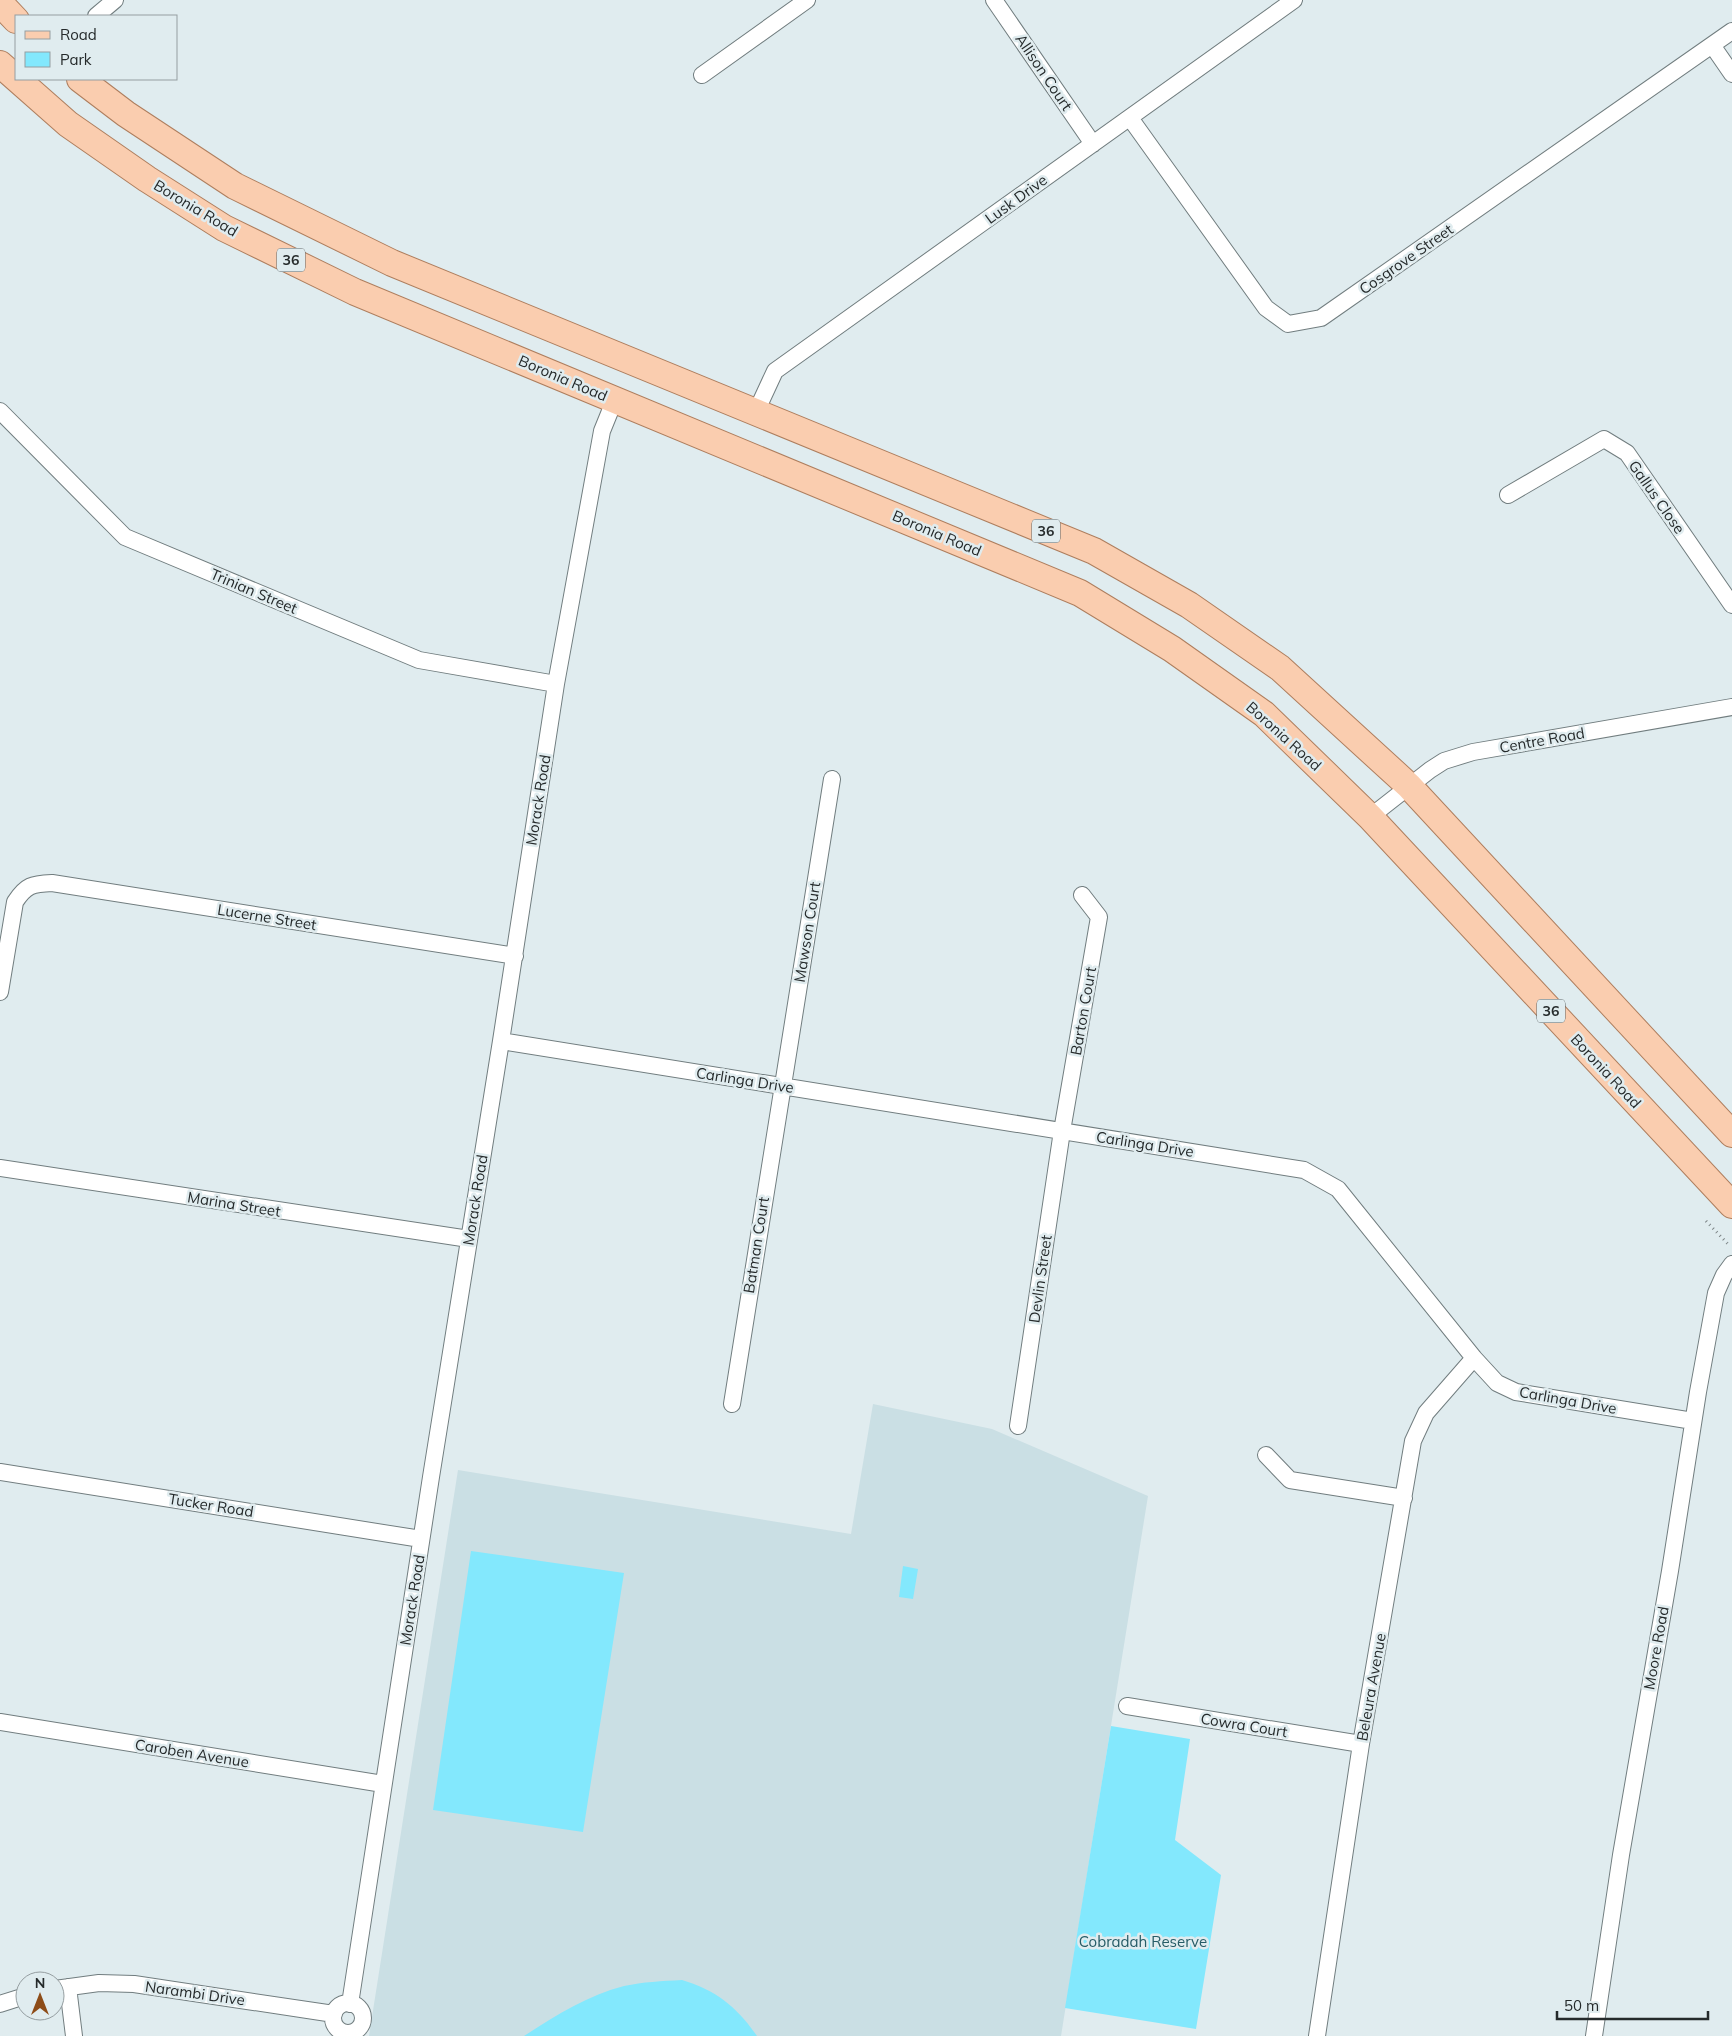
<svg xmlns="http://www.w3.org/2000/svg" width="1732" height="2036" font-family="Mulish,sans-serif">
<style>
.built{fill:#cadfe4}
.green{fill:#83e8fd}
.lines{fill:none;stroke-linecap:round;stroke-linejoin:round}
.minor-casing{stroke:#717d7f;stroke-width:18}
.primary-casing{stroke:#ae7e5e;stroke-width:28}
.path{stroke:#7d8587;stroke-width:3;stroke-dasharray:1 4;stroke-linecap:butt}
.minor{stroke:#fff;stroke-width:16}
.primary{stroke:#facdaf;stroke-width:26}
.labels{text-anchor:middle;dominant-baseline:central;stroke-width:5;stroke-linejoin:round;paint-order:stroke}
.shield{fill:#e0ecef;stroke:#5d6466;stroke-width:1}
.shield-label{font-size:14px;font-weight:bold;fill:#252a2b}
.street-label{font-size:15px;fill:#252a2b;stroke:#e0ecef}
.park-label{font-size:15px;fill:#265c67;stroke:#e0ecef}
</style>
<rect width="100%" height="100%" fill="#e0ecef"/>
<path class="built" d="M 873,1404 L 992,1429 L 1148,1496 L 1061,2036 L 369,2036 L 458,1470 L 851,1534 Z"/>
<path class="green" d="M 471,1551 L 624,1573 L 583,1832 L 433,1810 Z
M 903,1566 L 918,1569 L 913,1599 L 899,1597 Z
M 1111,1726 L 1190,1739 L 1175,1840 L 1221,1875 L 1196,2029 L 1065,2008 Z
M 682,1980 C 716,1990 737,2007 757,2036 L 524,2036 C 555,2016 588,1995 624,1986 C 643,1982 662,1981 682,1980 Z"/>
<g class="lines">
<defs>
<path id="minor" d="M 994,0 L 1093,144
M 96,16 L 115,0
M 1712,45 L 1732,74
M 702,75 L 807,0
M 1130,118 L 1266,308 L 1288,324 L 1321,318 L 1732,31
M 0,411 L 125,537 L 419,660 L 556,684
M 756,412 L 775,371 L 1294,0
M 1508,495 L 1604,439 L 1627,453 L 1732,605
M 1370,817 L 1430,770 L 1444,761 L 1473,752 L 1732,707
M 0,992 L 15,902 C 26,885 32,884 52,883 L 515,956
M 501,1041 L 1304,1170 L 1338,1189 L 1474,1358 L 1497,1383 L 1516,1392 L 1693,1421
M 0,1168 L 469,1239
M 732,1404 L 832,779
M 1018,1426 L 1062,1131 L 1099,917 L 1082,895
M 1266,1455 L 1290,1480 L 1404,1498
M 0,1472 L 421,1539
M 1127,1706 L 1361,1744
M 0,1722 L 383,1784
M 68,1987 L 74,2036
M 55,1989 L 99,1983 L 134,1984 L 334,2014
M333 2018a15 15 0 1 1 30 0a15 15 0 1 1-30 0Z
M 0,2004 L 25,1996
M 350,2004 L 431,1477 L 501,1041 L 556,684 L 602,431 L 615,399
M 1317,2036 L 1361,1744 L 1413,1441 L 1426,1413 L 1474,1358
M 1594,2036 L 1621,1855 L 1670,1571 L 1698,1392 L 1716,1293 L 1724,1275 L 1732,1264"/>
<path id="primary" d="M 0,3 L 16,20
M 0,64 L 68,124 L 147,179 L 224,228 L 355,292 L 1080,593 L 1172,649 L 1264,714 L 1370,817 L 1732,1205
M 80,79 L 126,114 L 235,186 L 392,263 L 1094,551 L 1189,605 L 1280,668 L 1409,786 L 1732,1134"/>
</defs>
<use href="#minor" class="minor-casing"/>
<use href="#primary" class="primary-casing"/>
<path class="path" d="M 1706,1221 L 1728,1244"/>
<use href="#minor" class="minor"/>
<use href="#primary" class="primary"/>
</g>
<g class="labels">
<g class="shield">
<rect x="277" y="248.5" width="28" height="23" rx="4"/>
<rect x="1032" y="519.5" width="28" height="23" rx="4"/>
<rect x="1537" y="999.5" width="28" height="23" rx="4"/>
</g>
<g class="shield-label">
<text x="291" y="260">36</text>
<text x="1046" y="531">36</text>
<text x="1551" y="1011">36</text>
</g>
<g class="street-label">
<text transform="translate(1044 72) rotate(56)">Allison Court</text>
<text transform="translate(1016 199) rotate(-36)">Lusk Drive</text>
<text transform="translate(196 208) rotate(31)">Boronia Road</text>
<text transform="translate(1406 259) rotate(-35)">Cosgrove Street</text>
<text transform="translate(563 378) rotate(23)">Boronia Road</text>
<text transform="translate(1657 497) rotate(55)">Gallus Close</text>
<text transform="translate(937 533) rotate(23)">Boronia Road</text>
<text transform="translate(254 591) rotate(23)">Trinian Street</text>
<text transform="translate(1284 736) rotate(42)">Boronia Road</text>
<text transform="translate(1542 740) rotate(-10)">Centre Road</text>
<text transform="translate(538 800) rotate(-81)">Morack Road</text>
<text transform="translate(267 917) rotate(9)">Lucerne Street</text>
<text transform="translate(807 932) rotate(-81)">Mawson Court</text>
<text transform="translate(1083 1011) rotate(-80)">Barton Court</text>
<text transform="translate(1606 1071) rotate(47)">Boronia Road</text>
<text transform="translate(745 1080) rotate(9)">Carlinga Drive</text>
<text transform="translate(1145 1144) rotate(9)">Carlinga Drive</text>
<text transform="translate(475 1200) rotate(-81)">Morack Road</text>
<text transform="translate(234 1204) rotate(9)">Marina Street</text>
<text transform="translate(756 1245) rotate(-81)">Batman Court</text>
<text transform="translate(1040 1279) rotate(-82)">Devlin Street</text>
<text transform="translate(1568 1400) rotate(10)">Carlinga Drive</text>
<text transform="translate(211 1505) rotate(9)">Tucker Road</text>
<text transform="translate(412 1600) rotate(-81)">Morack Road</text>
<text transform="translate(1656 1648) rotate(-80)">Moore Road</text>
<text transform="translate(1371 1687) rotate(-80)">Beleura Avenue</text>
<text transform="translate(1244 1725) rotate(9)">Cowra Court</text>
<text transform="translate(192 1753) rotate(9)">Caroben Avenue</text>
<text transform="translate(195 1993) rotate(8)">Narambi Drive</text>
</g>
<g class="park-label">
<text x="1143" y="1941">Cobradah Reserve</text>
</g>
</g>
<rect x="15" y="15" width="162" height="65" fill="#e0ecef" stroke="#959ea1"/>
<rect x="25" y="31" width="25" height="8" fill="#facdaf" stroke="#959ea1"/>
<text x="60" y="40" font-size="15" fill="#252a2b">Road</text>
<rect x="25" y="52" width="25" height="15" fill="#83e8fd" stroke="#959ea1"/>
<text x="60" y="65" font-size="15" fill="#252a2b">Park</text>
<g transform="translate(40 1996)"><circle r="24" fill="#e0ecef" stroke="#959ea1"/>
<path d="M0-4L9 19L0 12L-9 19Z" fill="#8d4c18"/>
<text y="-8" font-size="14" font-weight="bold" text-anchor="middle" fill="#252a2b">N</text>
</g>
<path d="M1557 2011v8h151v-8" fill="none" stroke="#252a2b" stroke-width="2.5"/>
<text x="1564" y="2011" font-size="15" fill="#252a2b" stroke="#e0ecef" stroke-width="4" paint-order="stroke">50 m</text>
</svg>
